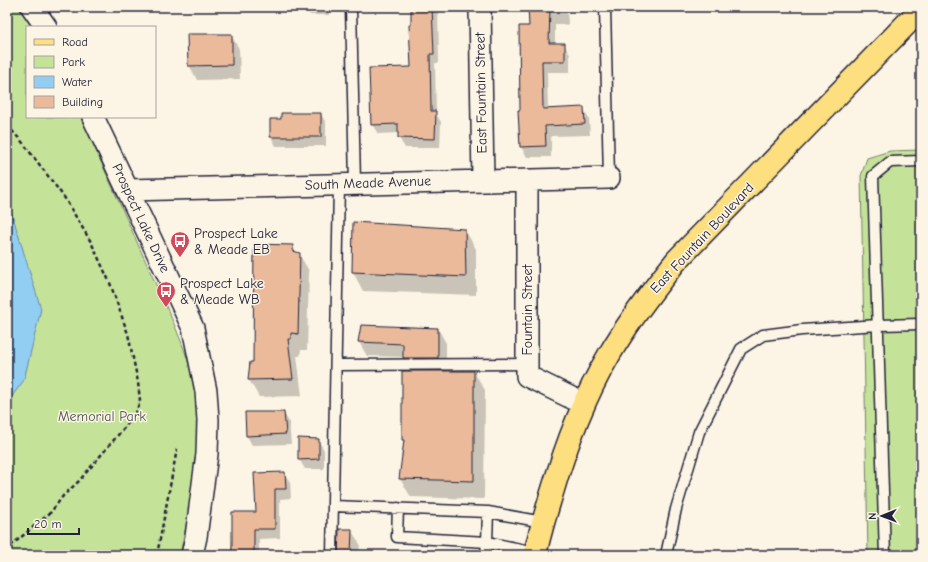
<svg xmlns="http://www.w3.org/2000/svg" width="928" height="562" font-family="'Comic Neue',sans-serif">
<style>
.green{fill:#c5e299;stroke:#74826a}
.water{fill:#92cef2;stroke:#6589a9}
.shadow{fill:#0003}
.building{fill:#eaba9b;stroke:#22223b}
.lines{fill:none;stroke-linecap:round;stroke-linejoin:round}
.service-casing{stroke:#22223b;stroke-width:13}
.minor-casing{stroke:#22223b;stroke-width:24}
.primary-casing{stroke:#22223b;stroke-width:25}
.path{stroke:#22223b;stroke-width:2.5;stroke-dasharray:4 3;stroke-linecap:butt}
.service{stroke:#fcf5e5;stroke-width:10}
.minor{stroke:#fcf5e5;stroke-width:21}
.primary{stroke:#fddf80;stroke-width:22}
.labels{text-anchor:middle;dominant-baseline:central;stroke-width:3;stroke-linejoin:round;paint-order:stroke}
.street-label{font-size:14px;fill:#22223b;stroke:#fcf5e5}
.poi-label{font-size:14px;fill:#22223b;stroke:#fcf5e5;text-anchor:start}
.park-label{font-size:14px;fill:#4b5252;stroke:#fcf5e5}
</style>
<rect width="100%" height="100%" fill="#fcf5e5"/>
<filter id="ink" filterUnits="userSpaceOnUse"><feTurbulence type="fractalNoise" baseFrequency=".025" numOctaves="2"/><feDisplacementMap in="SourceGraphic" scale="8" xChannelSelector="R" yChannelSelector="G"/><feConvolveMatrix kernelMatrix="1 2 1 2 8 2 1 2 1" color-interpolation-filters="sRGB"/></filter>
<g filter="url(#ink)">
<path class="green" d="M 7,7 L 18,7 L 32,27 L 27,27 L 27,117 L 81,117 C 104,168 126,218 149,269 C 170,316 197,365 198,417 C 200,463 189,510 180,555 L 7,555 Z
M 921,150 L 921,555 L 868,555 L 861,176 L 867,158 L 890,151 Z"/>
<path class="water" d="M 7,205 L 12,214 L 41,309 L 24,380 L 7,403 Z"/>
<path class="shadow" d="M 306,7 L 328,7 L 329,15 L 310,15 Z
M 411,7 L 438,7 L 439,63 L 435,63 L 436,114 L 441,122 L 440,148 L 405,148 L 399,138 L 399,133 L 378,134 L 372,124 L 412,68 Z
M 529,7 L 567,7 L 568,25 L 555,25 L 555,44 L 564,44 L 570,55 L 570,72 L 547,72 L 548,110 L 583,108 L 589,119 L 590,135 L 551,136 L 551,157 L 527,157 L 521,147 L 521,111 L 530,27 Z
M 231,35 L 239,49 L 240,79 L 197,80 L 189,65 Z
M 321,114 L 326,123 L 326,146 L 276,146 L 271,137 L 282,120 Z
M 354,223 L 465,230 L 476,249 L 476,295 L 363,291 L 353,272 Z
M 293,246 L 296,253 L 299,254 L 309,271 L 307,350 L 301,350 L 300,356 L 297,356 L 302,396 L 259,397 L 249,380 Z
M 438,329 L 446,343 L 446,372 L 474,372 L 485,390 L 484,499 L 411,497 L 400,479 L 404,442 L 403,439 L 412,372 L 403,357 L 367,356 L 359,342 Z
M 284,413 L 289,422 L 291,444 L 252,445 L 247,436 Z
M 318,440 L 324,450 L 324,469 L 305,469 L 299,459 Z
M 284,473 L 290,482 L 291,498 L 280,499 L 280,538 L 259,539 L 259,555 L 231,555 L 231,545 L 233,545 Z
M 351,530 L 360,544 L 359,555 L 340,555 Z"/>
<path class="building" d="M 411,7 L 432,7 L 434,54 L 430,54 L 431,111 L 436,111 L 435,139 L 398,138 L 398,124 L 371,125 L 369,68 L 411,67 L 409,25 L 411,25 Z
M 528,7 L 550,7 L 549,43 L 565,43 L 565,61 L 542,61 L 543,109 L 584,107 L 585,124 L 545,126 L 546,146 L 520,147 L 518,110 L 520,110 L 519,26 L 529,26 Z
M 187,34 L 232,34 L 232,65 L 188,66 Z
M 281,113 L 321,113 L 321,137 L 270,137 L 270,119 L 281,119 Z
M 353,222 L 465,229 L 466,277 L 352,272 Z
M 254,244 L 293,245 L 293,251 L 300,253 L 298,334 L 291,333 L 291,339 L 288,339 L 293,379 L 248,380 L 250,362 L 253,362 Z
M 361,325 L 438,328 L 438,358 L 403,358 L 403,344 L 358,342 Z
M 402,371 L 474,371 L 474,481 L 399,479 L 404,440 L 402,440 Z
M 245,412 L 284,412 L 286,434 L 246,436 Z
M 298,438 L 319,439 L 319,459 L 298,460 Z
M 285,472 L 286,489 L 275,489 L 275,529 L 254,529 L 254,555 L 232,555 L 232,512 L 256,512 L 254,473 Z
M 339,529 L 352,529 L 351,555 L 338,555 Z"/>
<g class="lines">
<defs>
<path id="service" d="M 351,7 L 355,183
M 605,7 L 609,178
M 336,365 L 527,364
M 333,506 L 488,512 L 543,522
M 398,508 L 397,537 L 487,542 L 488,512
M 332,555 L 339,185
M 486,555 L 487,542 L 535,552
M 666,555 L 676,509 L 699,432 L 741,349 L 763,335 L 802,330 L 878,325 L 921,324
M 885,555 L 873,176 L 890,162 L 921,161"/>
<path id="minor" d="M 32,7 L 46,27
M 480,7 L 483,180
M 93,117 L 193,328 L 206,391 L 208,420 L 207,454 L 196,537 L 192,555
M 527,180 L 527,376 L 584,404
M 128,190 L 609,178"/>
<path id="primary" d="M 535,555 C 539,535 545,516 551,496 C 565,448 583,399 609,355 C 628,322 652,291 676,261 L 921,9"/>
</defs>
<use href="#service" class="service-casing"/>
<use href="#minor" class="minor-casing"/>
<use href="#primary" class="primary-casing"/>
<path class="path" d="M 7,125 L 23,143 L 64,197 L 91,242 L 110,283 L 128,334 L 138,382 L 140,401 L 135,415 L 79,481 L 63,496 L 51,512 L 7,549
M 157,555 L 177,449"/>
<use href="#service" class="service"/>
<use href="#minor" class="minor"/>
<use href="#primary" class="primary"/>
</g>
</g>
<defs>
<symbol id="bus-pin" viewBox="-11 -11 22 30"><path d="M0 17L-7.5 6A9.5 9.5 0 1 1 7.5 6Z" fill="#d1495b" stroke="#fcf5e5"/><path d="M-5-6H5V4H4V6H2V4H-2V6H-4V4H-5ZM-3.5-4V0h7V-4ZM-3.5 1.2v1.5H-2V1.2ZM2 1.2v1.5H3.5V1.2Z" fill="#fff"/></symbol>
</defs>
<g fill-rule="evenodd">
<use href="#bus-pin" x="169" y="230" width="22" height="30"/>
<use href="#bus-pin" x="155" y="280" width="22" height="30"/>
</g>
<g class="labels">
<g class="street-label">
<text transform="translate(481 93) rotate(-91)">East Fountain Street</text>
<text transform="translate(368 183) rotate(-2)">South Meade Avenue</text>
<text transform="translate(141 218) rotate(65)">Prospect Lake Drive</text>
<text transform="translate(702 238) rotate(-47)">East Fountain Boulevard</text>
<text transform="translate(527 310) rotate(-90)">Fountain Street</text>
</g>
<g class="poi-label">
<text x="194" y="233">Prospect Lake<tspan x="194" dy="16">&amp; Meade EB</tspan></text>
<text x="180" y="283">Prospect Lake<tspan x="180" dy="16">&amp; Meade WB</tspan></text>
</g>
<g class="park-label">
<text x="102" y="416">Memorial Park</text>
</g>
</g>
<rect width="928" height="562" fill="none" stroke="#fcf5e5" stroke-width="24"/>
<rect x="12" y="12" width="904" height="538" fill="none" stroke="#22223b" stroke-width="1.5" filter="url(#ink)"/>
<rect x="26" y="26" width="130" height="92" fill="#fcf5e5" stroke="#a5a1a1"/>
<rect x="34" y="39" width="20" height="6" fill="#fddf80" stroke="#a5a1a1"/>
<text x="62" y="46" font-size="12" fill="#22223b">Road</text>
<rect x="34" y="56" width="20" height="12" fill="#c5e299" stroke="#a5a1a1"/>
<text x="62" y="66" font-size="12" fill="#22223b">Park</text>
<rect x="34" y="76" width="20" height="12" fill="#92cef2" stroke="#a5a1a1"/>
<text x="62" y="86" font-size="12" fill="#22223b">Water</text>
<rect x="34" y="96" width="20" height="12" fill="#eaba9b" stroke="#a5a1a1"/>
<text x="62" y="106" font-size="12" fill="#22223b">Building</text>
<g transform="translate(882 516) rotate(269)" stroke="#fcf5e5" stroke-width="3" paint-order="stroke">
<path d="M0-3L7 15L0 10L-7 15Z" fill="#22223b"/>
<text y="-6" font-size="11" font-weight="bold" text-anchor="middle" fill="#22223b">N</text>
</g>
<path d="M28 528v6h51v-6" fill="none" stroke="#22223b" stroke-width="2"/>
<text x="34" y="528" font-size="12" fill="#22223b" stroke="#fcf5e5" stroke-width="3" paint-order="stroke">20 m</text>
</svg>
